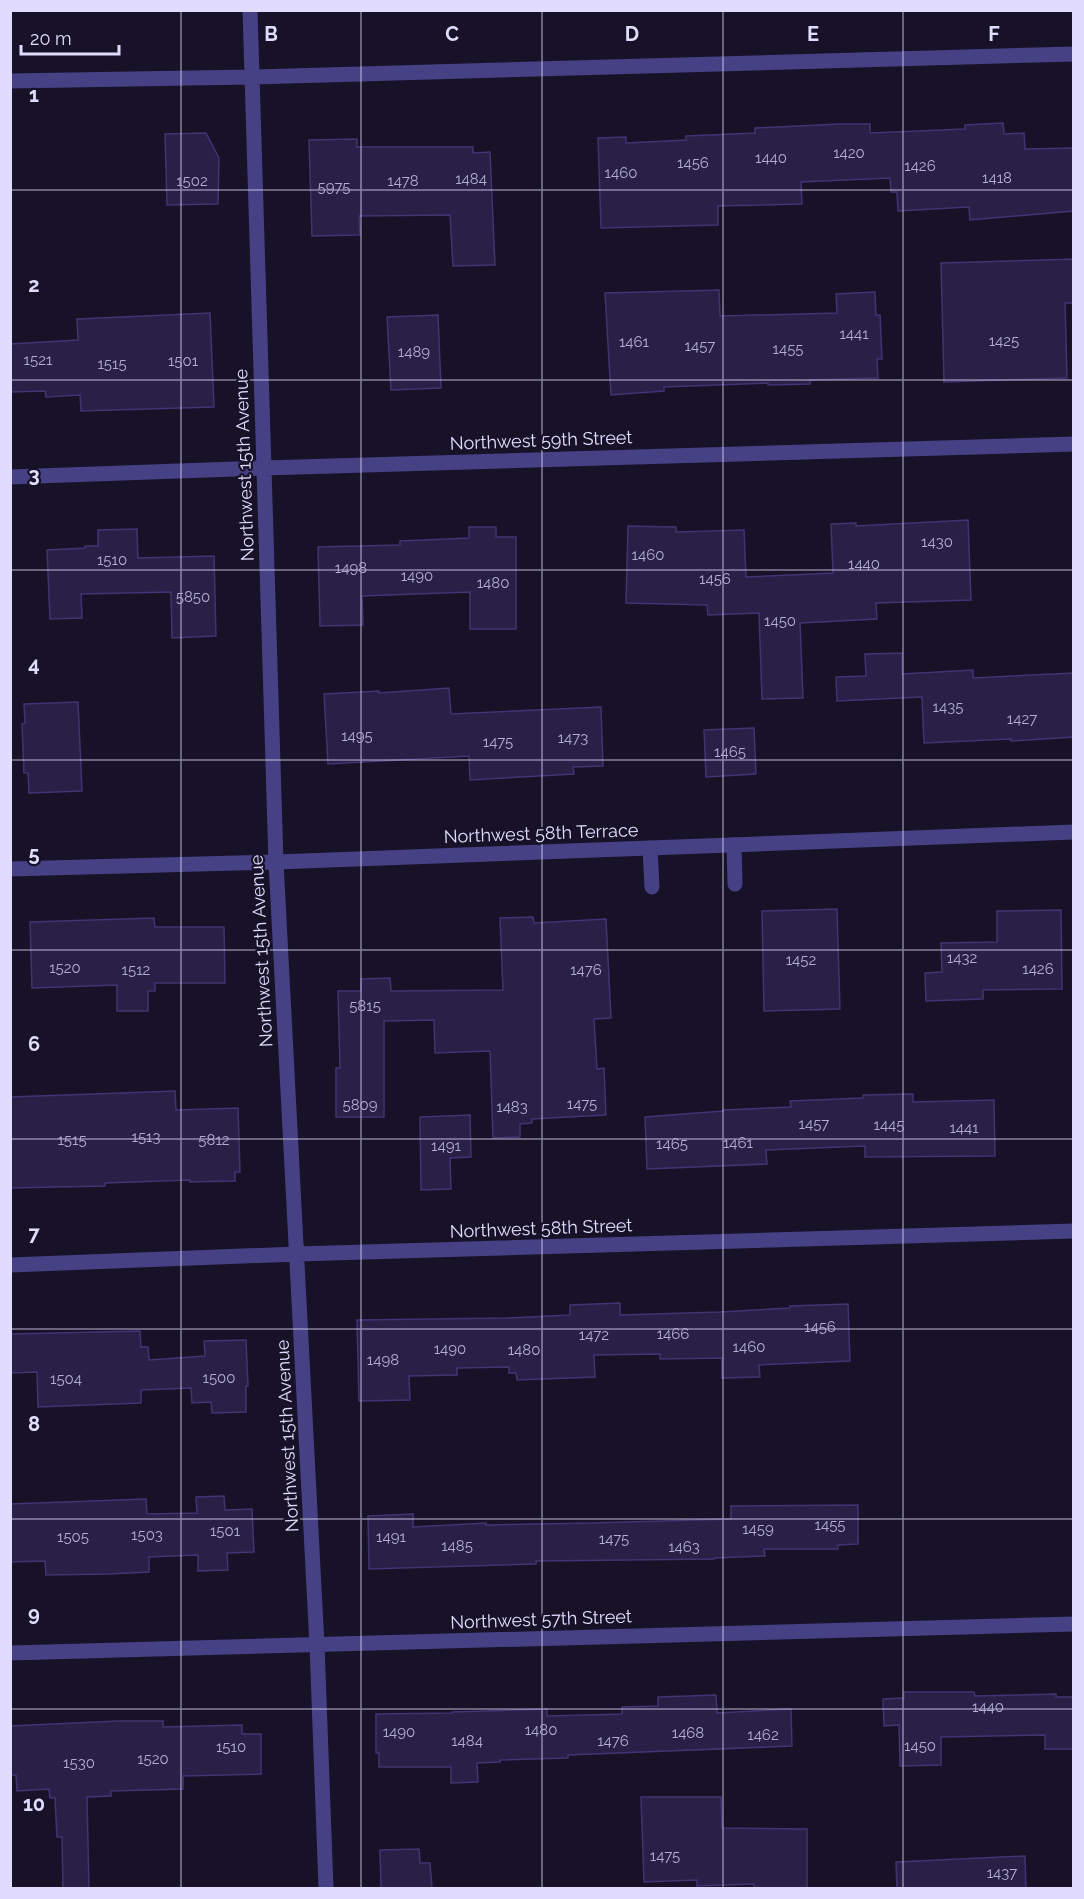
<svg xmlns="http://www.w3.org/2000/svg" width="1084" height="1899" font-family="Raleway,sans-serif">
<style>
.building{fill:#292048;stroke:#423372;stroke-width:1.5}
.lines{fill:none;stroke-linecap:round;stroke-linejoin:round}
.service{stroke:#454184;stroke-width:15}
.minor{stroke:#454184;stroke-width:15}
.grid{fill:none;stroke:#e1dcfd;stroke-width:1.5;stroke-opacity:0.55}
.labels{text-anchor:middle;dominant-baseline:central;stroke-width:4.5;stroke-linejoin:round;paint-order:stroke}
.number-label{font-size:15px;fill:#b3add0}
.street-label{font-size:18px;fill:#e1dcfd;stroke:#171228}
.grid-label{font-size:20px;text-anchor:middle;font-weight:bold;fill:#e1dcfd;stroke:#171228;stroke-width:4.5;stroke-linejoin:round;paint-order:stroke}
</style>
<rect width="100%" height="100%" fill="#171228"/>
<path class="building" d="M 1003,123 L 1004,134 L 1024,133 L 1025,149 L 1074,148 L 1074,211 L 970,220 L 969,207 L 898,211 L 897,192 L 891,192 L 890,178 L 801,182 L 802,204 L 718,206 L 718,225 L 601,228 L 598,138 L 626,137 L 626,143 L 686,140 L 686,136 L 755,133 L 755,128 L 839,124 L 870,124 L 870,133 L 965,129 L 965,125 Z
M 206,133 L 219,158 L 218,204 L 167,205 L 165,134 Z
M 357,139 L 357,147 L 473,147 L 473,153 L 490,152 L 495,265 L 453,266 L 450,215 L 359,216 L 360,235 L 312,236 L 309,140 Z
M 1074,259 L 1074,303 L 1065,303 L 1067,378 L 944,382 L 941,263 Z
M 719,290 L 720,316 L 837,313 L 836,294 L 875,292 L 876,315 L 880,315 L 882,359 L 877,359 L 878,378 L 810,380 L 810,384 L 768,385 L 768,383 L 664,387 L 664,391 L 611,395 L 605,293 Z
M 210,313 L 214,407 L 81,411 L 80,395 L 46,397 L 45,391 L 10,392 L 10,344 L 78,340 L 77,319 Z
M 438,315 L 441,388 L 391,390 L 387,317 Z
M 968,520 L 971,600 L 876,603 L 877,619 L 800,623 L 803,698 L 762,699 L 759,613 L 708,615 L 707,605 L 626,603 L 628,526 L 676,527 L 676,532 L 744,530 L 746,577 L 833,573 L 831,524 L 856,523 L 856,526 Z
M 469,527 L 496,527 L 496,537 L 516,537 L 516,629 L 470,629 L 470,592 L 362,596 L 363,625 L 320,626 L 318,547 L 400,545 L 400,541 L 469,538 Z
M 137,529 L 138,558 L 214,556 L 216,636 L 172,638 L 171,592 L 81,594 L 82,618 L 50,619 L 47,550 L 85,548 L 85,546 L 98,546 L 98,530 Z
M 902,653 L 902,674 L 973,670 L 973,678 L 1074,673 L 1074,737 L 1011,741 L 1011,739 L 924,743 L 922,697 L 837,701 L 836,677 L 866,676 L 865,654 Z
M 449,688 L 451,714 L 601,707 L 603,766 L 573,767 L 574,774 L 470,780 L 469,756 L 328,764 L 324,694 L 379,691 L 379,693 Z
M 78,702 L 82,791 L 29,793 L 28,773 L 24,773 L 22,724 L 25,723 L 24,704 Z
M 754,728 L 756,774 L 706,777 L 704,730 Z
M 837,909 L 840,1009 L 764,1011 L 762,911 Z
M 1061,910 L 1062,989 L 983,990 L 983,999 L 926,1001 L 925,973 L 942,972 L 941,943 L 997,942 L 997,911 Z
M 533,917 L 534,923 L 606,919 L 611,1018 L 594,1019 L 597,1069 L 604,1068 L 606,1115 L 532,1119 L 532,1123 L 520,1124 L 520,1137 L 493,1138 L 490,1051 L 435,1053 L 434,1020 L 384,1021 L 384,1117 L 336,1117 L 336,1068 L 340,1068 L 338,991 L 361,991 L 361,979 L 390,978 L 391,991 L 503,990 L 500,918 Z
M 154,918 L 155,927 L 224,927 L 225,983 L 155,983 L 155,991 L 148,991 L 148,1011 L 117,1011 L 117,985 L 32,988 L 30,922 Z
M 175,1091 L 176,1110 L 238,1108 L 240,1172 L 235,1172 L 235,1181 L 190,1182 L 190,1180 L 105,1183 L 105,1186 L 10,1188 L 10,1097 Z
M 913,1094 L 913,1102 L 994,1100 L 995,1156 L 865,1157 L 865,1146 L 766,1150 L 767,1164 L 647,1169 L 645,1117 L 723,1111 L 723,1110 L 791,1107 L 790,1101 L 863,1098 L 863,1095 Z
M 470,1115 L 471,1157 L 450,1158 L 451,1189 L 421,1190 L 420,1117 Z
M 620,1303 L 620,1315 L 720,1312 L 790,1308 L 790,1306 L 848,1304 L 850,1361 L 759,1365 L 760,1377 L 722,1378 L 722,1358 L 660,1359 L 660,1354 L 594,1355 L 595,1377 L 517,1380 L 516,1373 L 509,1373 L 509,1367 L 457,1368 L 457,1375 L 409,1376 L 410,1400 L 359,1401 L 357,1320 L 507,1318 L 570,1315 L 570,1305 Z
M 140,1331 L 141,1347 L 148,1347 L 149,1360 L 205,1356 L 204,1341 L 246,1340 L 248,1386 L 246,1386 L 246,1412 L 212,1413 L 211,1402 L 192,1403 L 191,1388 L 141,1390 L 141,1403 L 38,1407 L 37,1372 L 10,1373 L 10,1334 Z
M 224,1496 L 225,1510 L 252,1509 L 254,1552 L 227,1553 L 228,1570 L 198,1571 L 198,1555 L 149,1557 L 149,1572 L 110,1574 L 46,1575 L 45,1561 L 10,1562 L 10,1504 L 146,1499 L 147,1514 L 197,1513 L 196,1497 Z
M 858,1505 L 858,1544 L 838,1545 L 838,1549 L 764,1549 L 765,1556 L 714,1558 L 714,1559 L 536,1561 L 536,1564 L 369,1569 L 368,1516 L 413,1514 L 413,1527 L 486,1523 L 486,1525 L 592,1523 L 731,1519 L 731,1506 Z
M 904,1692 L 974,1692 L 975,1696 L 1056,1694 L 1056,1697 L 1074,1697 L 1074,1749 L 1045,1749 L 1045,1735 L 941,1737 L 941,1765 L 900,1766 L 899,1725 L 884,1726 L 883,1699 L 904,1698 Z
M 716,1695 L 717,1713 L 791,1709 L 792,1746 L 568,1755 L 568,1758 L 500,1760 L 500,1762 L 477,1763 L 478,1782 L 451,1783 L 451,1767 L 379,1767 L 379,1753 L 376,1753 L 376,1714 L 452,1713 L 452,1712 L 547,1709 L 547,1716 L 622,1714 L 622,1707 L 658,1706 L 658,1697 Z
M 117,1721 L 163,1721 L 163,1727 L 242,1725 L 242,1734 L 261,1734 L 261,1774 L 183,1776 L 183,1789 L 111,1791 L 111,1796 L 87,1797 L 89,1888 L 63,1888 L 62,1837 L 57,1837 L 55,1798 L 50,1798 L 49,1789 L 17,1791 L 16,1775 L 10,1775 L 10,1726 Z
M 641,1797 L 721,1797 L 722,1828 L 807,1829 L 807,1888 L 754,1888 L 754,1884 L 697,1886 L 697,1880 L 644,1882 Z
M 419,1849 L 420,1863 L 430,1863 L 432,1888 L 381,1888 L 380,1850 Z
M 1025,1856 L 1026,1888 L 897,1888 L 896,1862 Z"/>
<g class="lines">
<path class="service" d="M 734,845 L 735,884
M 650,848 L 652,887"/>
<path class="minor" d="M 250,10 L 276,862 L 317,1645 L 326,1888
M 10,81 L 251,77 L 1074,54
M 10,477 L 264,468 L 1074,444
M 10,869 L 276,862 L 1074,832
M 10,1265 L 297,1254 L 1074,1231
M 10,1653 L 1074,1624"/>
</g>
<path class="grid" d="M 181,10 L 181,1888M 361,10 L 361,1888M 542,10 L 542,1888M 723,10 L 723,1888M 903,10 L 903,1888M 10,190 L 1074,190M 10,380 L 1074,380M 10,570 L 1074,570M 10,760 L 1074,760M 10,950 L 1074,950M 10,1139 L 1074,1139M 10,1329 L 1074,1329M 10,1519 L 1074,1519M 10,1709 L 1074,1709"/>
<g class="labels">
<g class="number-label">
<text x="849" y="153">1420</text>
<text x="771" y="158">1440</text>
<text x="693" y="163">1456</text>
<text x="920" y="166">1426</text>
<text x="621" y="173">1460</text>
<text x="997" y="178">1418</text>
<text x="471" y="179">1484</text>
<text x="192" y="181">1502</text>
<text x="403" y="181">1478</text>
<text x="334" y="187">5975</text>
<text x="854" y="334">1441</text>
<text x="1004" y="341">1425</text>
<text x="634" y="342">1461</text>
<text x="700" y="346">1457</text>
<text x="788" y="349">1455</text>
<text x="414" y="352">1489</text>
<text x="38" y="360">1521</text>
<text x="183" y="361">1501</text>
<text x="112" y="364">1515</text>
<text x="937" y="542">1430</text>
<text x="648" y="555">1460</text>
<text x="112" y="560">1510</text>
<text x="864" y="564">1440</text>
<text x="351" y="568">1498</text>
<text x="417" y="576">1490</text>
<text x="715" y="579">1456</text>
<text x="493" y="583">1480</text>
<text x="193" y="597">5850</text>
<text x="780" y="621">1450</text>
<text x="948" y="707">1435</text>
<text x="1022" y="719">1427</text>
<text x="357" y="736">1495</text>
<text x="573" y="738">1473</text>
<text x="498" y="742">1475</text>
<text x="730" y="752">1465</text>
<text x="962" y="958">1432</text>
<text x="801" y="960">1452</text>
<text x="65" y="968">1520</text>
<text x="1038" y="969">1426</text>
<text x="136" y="970">1512</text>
<text x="586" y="970">1476</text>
<text x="365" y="1006">5815</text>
<text x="582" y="1104">1475</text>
<text x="360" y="1105">5809</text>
<text x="512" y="1107">1483</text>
<text x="814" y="1124">1457</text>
<text x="889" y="1125">1445</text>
<text x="964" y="1128">1441</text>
<text x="146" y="1137">1513</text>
<text x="72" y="1140">1515</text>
<text x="214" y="1140">5812</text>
<text x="738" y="1143">1461</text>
<text x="672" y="1144">1465</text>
<text x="446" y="1146">1491</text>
<text x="820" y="1327">1456</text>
<text x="673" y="1334">1466</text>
<text x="594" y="1335">1472</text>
<text x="749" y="1347">1460</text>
<text x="450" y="1349">1490</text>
<text x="524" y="1350">1480</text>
<text x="383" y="1360">1498</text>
<text x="219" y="1378">1500</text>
<text x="66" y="1379">1504</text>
<text x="830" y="1525">1455</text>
<text x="758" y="1529">1459</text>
<text x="225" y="1531">1501</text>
<text x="147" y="1535">1503</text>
<text x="73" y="1537">1505</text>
<text x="391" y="1537">1491</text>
<text x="614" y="1539">1475</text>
<text x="457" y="1546">1485</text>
<text x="684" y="1547">1463</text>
<text x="988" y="1707">1440</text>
<text x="541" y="1730">1480</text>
<text x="399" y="1732">1490</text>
<text x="688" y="1733">1468</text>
<text x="763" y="1735">1462</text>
<text x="467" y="1741">1484</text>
<text x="613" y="1741">1476</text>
<text x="920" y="1746">1450</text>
<text x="231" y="1747">1510</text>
<text x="153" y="1759">1520</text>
<text x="79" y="1763">1530</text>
<text x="665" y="1856">1475</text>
<text x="1002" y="1873">1437</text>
</g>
<g class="street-label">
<text transform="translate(541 440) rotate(-2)">Northwest 59th Street</text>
<text transform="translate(244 465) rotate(-92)">Northwest 15th Avenue</text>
<text transform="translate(541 833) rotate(-2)">Northwest 58th Terrace</text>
<text transform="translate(261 951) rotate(-93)">Northwest 15th Avenue</text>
<text transform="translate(541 1228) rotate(-2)">Northwest 58th Street</text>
<text transform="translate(287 1436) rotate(-93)">Northwest 15th Avenue</text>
<text transform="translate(541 1619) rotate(-2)">Northwest 57th Street</text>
</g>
</g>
<g class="grid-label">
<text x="271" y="41">B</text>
<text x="452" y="41">C</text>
<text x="632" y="41">D</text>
<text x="813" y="41">E</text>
<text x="994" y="41">F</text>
<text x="34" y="102">1</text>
<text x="34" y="292">2</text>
<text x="34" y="482">3</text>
<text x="34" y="671">4</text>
<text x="34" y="861">5</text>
<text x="34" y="1051">6</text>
<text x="34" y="1241">7</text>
<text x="34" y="1431">8</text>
<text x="34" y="1621">9</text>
<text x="34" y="1811">10</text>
</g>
<rect width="1084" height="1899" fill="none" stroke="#e1dcfd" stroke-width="24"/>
<path d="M21 45v9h98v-9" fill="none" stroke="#e1dcfd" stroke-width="3"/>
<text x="30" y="45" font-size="18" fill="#e1dcfd" stroke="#171228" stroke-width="4.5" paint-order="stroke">20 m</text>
</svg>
